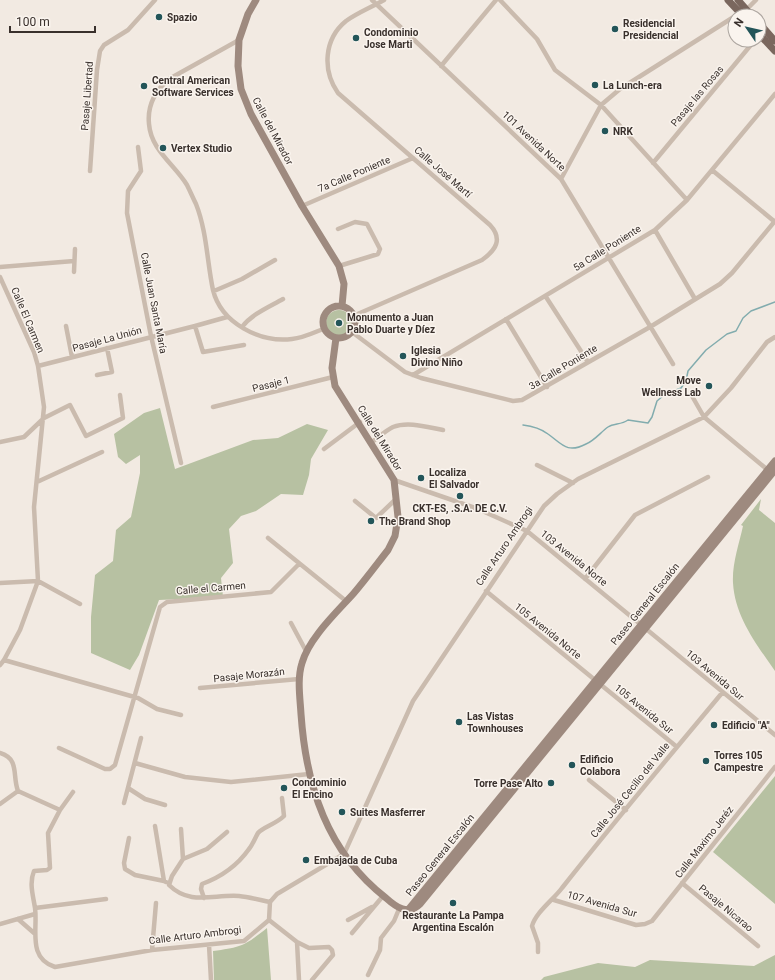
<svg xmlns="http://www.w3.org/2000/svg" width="775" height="980" font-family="Roboto,sans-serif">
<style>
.green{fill:#b7c1a2}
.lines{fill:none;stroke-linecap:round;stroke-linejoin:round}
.stream{stroke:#82acae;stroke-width:1.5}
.street{stroke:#cabbae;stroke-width:4.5}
.secondary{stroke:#9e8a7f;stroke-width:7}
.primary{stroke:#7a675e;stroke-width:7}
.poi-dot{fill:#235559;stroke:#faf4ee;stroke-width:1.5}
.labels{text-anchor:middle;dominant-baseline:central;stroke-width:3;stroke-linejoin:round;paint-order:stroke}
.poi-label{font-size:10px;font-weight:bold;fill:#39302c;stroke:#faf4ee;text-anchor:start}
.street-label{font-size:10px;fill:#39302c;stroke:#faf4ee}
</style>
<rect width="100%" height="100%" fill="#f2eae2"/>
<path class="green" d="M326 323a13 13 0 1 1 26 0a13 13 0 1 1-26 0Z
M 160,408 L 175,469 L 253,440 L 278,438 L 307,424 L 328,430 L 311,459 L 309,475 L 303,495 L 281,494 L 256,511 L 241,516 L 229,529 L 233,563 L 221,578 L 223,597 L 159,600 L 139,655 L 130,670 L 91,653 L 91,617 L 95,575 L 113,561 L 116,530 L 131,517 L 140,473 L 140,455 L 126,464 L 118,457 L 114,434 L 144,413 Z
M 761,499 L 759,510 L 775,523 L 775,671 C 757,645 735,617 733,583 C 732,564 739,544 743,526 L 741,525 Z
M 775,776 L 775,904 L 713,852 Z
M 267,928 L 271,980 L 214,980 L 213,951 C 242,947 244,946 267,928 Z
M 775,955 L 775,980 L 541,980 L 544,977 L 598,963 L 635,967 L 650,960 L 754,966 Z"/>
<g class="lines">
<path class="stream" d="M 523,425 C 532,426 540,428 548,434 C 562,444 567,454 586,444 C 594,441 601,432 608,427 C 614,423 621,425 628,420 L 648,423 L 652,417 L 657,401 L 664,395 L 681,388 L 686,381 L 688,371 L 706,350 L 727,334 L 736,331 L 743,318 L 751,311 L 775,302"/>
<path class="street" d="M 372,0 L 561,179 L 673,364
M 500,0 L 537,39 L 555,70 L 601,105 L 687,200
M 747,9 L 756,0
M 239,40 L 169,79 C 155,91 147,105 149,124 C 151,150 174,164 187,185 C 190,191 193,198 196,204 C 207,232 207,262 213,290 C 221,323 260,343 292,339 C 303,338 313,333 323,329
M 441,66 L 496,0
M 138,147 L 141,171 L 128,191 L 127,213 L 151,336 L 181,463
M 653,163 L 755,40
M 712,170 L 775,222
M 90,171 L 97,70 L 100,51 L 104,45 L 128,30 L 155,0
M 561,179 L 601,105 L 620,89 L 740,13
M 302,206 L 413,158
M 338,229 L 355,222 L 367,224 L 380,249 L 378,254 L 339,266
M 655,230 L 695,299
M 0,267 L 74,261
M 74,272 L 75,249
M 0,277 L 34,352 L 38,366 L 44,407 L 34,507 L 38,581 L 20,630 L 4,660 L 0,665
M 214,291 L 242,279 L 275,260
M 546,297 L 588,362
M 353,316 L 482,260 C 496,250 503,239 490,225 L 338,93 C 322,70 324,39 346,21 C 357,13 372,7 384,0
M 506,319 L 547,387
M 66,326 L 72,357
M 195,326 L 203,352 L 244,345
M 242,327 C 252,314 269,307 283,299
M 352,332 L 405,372 L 421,378 L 513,401 L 522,400 L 650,327 L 720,284 L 732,273 L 775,221
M 38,366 L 195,326 L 227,317
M 97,375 L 112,372 L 107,348
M 413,375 L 655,230 L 687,200 L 775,94
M 692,396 L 704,417 L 769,471
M 213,407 L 333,377
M 0,442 L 24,437 L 44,418 L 70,405 L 86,436 L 123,418 L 120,395
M 372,442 C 379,437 385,431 393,427 C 408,421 427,427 443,430
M 324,449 L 360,422
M 537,465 L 573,483
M 394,480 L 478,509 L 527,531 L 775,735
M 37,482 L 102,452
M 355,501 L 376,518 L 396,499
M 268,538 L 346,601
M 585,579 L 635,515 L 708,477
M 0,583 L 38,581 L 80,604
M 486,591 L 677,747
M 291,623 L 306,651
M 4,660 L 138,698 L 157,709 L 181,715
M 200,688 L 299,679
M 59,748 L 105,769 L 110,769 L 115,765 L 160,607 L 167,602 L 271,592 L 299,564
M 0,753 C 20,759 12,776 18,791 L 60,810
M 135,763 L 185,777 L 231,782 L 309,774
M 589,780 L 626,810
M 128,788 L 145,799 L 165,805
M 73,792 L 60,810 L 48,833 L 50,868 L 47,870 L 34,871 C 29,883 33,895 35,908 C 38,929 27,958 55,967 L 152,950 L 244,941 L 269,920 L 270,902 L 277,894 L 344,854 L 413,701 L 544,506 L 557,494 L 578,479 L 704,417 L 731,388 L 767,342 L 775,337
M 124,803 L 141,738
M 0,804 L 18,791
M 155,826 L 164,881 L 166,882
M 181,829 L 183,859 L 172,876 L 169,885 C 190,906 214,894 239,896 C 249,897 260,900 270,902
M 129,838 L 124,863 L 125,869 L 135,875 L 164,881
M 183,859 L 207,849 L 227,832
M 682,883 L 758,946
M 204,898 L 201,889 L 202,884 C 221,877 237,866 249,849 C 253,844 255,838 258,833 C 263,827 276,824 284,816 L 282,798
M 554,900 L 636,925 L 645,924 L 652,921 L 775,767
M 35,908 L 106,899
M 18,919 L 34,933
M 269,920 L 297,942 L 309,948 L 329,947 L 332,950 L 333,955 L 312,980
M 348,920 L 372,907
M 0,924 L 35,914
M 352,933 L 383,896
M 297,942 L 299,980
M 209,945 L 211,980
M 152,950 L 156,903
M 538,952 L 538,943 L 532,926 C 536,912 553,900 562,888 C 614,822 668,758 722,693
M 368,975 L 380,950 L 381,938 L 394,921 L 399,909"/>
<path class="secondary" d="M 256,0 L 248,14 L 239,40 L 238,66 L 241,89 L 251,114 L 302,206 L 339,266 L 344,284 L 342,306
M323 322a16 16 0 1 1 32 0a16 16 0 1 1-32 0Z
M 336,338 L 332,368 L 335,386 L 394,480 L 398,517 L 395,536 L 388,550 C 377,564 366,579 354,593 C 337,612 309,638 302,663 C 297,679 300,697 301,714 C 306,786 327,852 386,898 C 396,907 408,916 420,904 L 775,470
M 408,910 L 775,461"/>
<path class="primary" d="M 728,0 L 743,16
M 738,0 L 752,16
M 759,23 L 775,41
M 759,34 L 775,51"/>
</g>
<g class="poi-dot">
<circle cx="159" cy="17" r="4"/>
<circle cx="615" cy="29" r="4"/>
<circle cx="356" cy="38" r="4"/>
<circle cx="595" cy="85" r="4"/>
<circle cx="144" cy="86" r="4"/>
<circle cx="605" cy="131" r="4"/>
<circle cx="163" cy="148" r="4"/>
<circle cx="339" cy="323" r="4"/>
<circle cx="403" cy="356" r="4"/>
<circle cx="709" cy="386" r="4"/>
<circle cx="421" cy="478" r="4"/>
<circle cx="460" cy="496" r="4"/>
<circle cx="371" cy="521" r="4"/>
<circle cx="459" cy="722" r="4"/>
<circle cx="714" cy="725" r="4"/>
<circle cx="706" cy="761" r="4"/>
<circle cx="572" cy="765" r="4"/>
<circle cx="551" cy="783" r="4"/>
<circle cx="284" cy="788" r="4"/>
<circle cx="342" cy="812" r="4"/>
<circle cx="306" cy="860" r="4"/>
<circle cx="453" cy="903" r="4"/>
</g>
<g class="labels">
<g class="poi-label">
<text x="167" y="17">Spazio</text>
<text x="623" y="23">Residencial<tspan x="623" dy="12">Presidencial</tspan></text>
<text x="364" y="32">Condominio<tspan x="364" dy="12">Jose Marti</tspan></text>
<text x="152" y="80">Central American<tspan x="152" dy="12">Software Services</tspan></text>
<text x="603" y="85">La Lunch-era</text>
<text x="613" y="131">NRK</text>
<text x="171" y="148">Vertex Studio</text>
<text x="347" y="317">Monumento a Juan<tspan x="347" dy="12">Pablo Duarte y Díez</tspan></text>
<text x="411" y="350">Iglesia<tspan x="411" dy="12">Divino Niño</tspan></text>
<text x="701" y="380" text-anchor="end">Move<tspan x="701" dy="12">Wellness Lab</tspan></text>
<text x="429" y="472">Localiza<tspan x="429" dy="12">El Salvador</tspan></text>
<text x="460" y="508" text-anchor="middle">CKT-ES, .S.A. DE C.V.</text>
<text x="379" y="521">The Brand Shop</text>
<text x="467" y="716">Las Vistas<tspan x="467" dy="12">Townhouses</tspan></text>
<text x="722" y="725">Edificio "A"</text>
<text x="714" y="755">Torres 105<tspan x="714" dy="12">Campestre</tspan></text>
<text x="580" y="759">Edificio<tspan x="580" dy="12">Colabora</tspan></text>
<text x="292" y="782">Condominio<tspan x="292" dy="12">El Encino</tspan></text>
<text x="543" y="783" text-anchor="end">Torre Pase Alto</text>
<text x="350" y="812">Suites Masferrer</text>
<text x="314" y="860">Embajada de Cuba</text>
<text x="453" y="915" text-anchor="middle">Restaurante La Pampa<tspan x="453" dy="12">Argentina Escalón</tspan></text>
</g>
<g class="street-label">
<text transform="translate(87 96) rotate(-86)">Pasaje Libertad</text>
<text transform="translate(697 96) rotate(-50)">Pasaje las Rosas</text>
<text transform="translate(273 131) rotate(62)">Calle del Mirador</text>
<text transform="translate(534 141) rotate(43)">101 Avenida Norte</text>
<text transform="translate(443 172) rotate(41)">Calle José Martí</text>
<text transform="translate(354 174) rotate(-23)">7a Calle Poniente</text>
<text transform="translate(607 248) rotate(-32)">5a Calle Poniente</text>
<text transform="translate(154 303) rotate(79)">Calle Juan Santa María</text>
<text transform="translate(28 320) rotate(67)">Calle El Carmen</text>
<text transform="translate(107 339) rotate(-15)">Pasaje La Unión</text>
<text transform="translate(563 367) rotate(-31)">3a Calle Poniente</text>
<text transform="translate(271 384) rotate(-14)">Pasaje 1</text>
<text transform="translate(380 438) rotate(58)">Calle del Mirador</text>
<text transform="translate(504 546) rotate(-56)">Calle Arturo Ambrogi</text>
<text transform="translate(574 558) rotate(39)">103 Avenida Norte</text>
<text transform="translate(211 588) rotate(-5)">Calle el Carmen</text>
<text transform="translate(645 604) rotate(-51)">Paseo General Escalón</text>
<text transform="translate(548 631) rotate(39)">105 Avenida Norte</text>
<text transform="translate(249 675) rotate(-6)">Pasaje Morazán</text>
<text transform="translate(715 675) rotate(40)">103 Avenida Sur</text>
<text transform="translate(644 709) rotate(39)">105 Avenida Sur</text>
<text transform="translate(630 790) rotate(-51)">Calle José Cecilio del Valle</text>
<text transform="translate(704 842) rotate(-52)">Calle Maximo Jeréz</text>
<text transform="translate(440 855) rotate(-51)">Paseo General Escalón</text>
<text transform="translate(602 904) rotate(16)">107 Avenida Sur</text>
<text transform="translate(726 908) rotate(40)">Pasaje Nicarao</text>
<text transform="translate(195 935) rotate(-7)">Calle Arturo Ambrogi</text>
</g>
</g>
<g transform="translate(747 28) rotate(304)"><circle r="19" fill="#faf4ee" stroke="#ada6a0"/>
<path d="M0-3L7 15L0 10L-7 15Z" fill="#235559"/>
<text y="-6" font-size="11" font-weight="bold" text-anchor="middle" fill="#39302c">N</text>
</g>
<path d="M10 26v6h85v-6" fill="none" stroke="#39302c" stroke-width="2"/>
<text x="16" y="26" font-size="12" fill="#39302c" stroke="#faf4ee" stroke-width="3" paint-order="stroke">100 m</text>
</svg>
